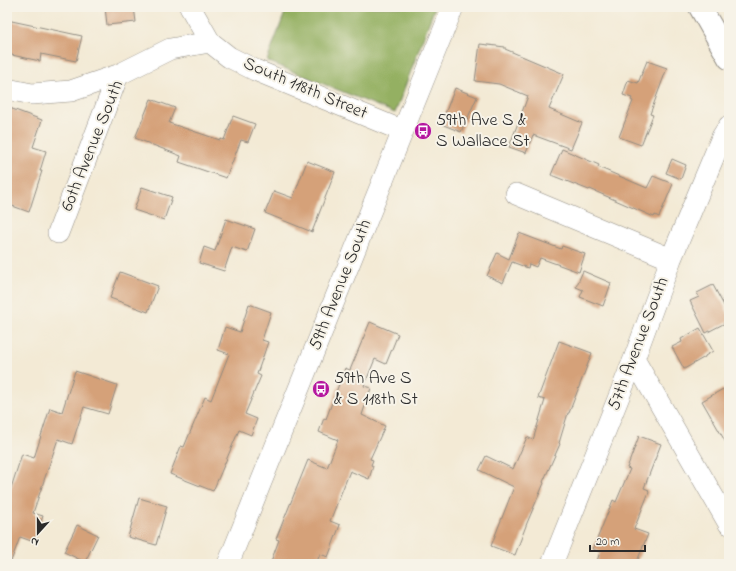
<svg xmlns="http://www.w3.org/2000/svg" width="736" height="571" font-family="'Indie Flower',sans-serif">
<style>
.forest{fill:#94b062;stroke:#606e46}
.building{fill:#d5a179}
.lines{fill:none;stroke-linecap:round;stroke-linejoin:round}
.street-casing{stroke:#8f8a80;stroke-width:22}
.secondary-casing{stroke:#8f8a80;stroke-width:24}
.street{stroke:#fff;stroke-width:21}
.secondary{stroke:#fff;stroke-width:22}
.labels{text-anchor:middle;dominant-baseline:central;stroke-width:4;stroke-linejoin:round;paint-order:stroke}
.street-label{font-size:18px;fill:#2b2b2b;stroke:#f7f3e8}
.poi-label{font-size:18px;fill:#2b2b2b;stroke:#f7f3e8;text-anchor:start}
</style>
<rect width="100%" height="100%" fill="#f7f3e8"/>
<filter id="ink" filterUnits="userSpaceOnUse"><feTurbulence type="fractalNoise" baseFrequency=".025" numOctaves="2"/><feDisplacementMap in="SourceGraphic" scale="8" xChannelSelector="R" yChannelSelector="G"/><feConvolveMatrix kernelMatrix="1 2 1 2 8 2 1 2 1" color-interpolation-filters="sRGB"/></filter>
<filter id="wash" filterUnits="userSpaceOnUse"><feTurbulence type="fractalNoise" baseFrequency=".012" numOctaves="4" result="noise"/><feDisplacementMap in="SourceGraphic" scale="16" xChannelSelector="R" yChannelSelector="G"/><feGaussianBlur stdDeviation="0.9" result="paint"/><feColorMatrix in="noise" values="0 0 0 0 0 0 0 0 0 0 0 0 0 0 0 0 0 1.4 0 .05"/><feComposite in="paint" operator="in"/></filter>
<g filter="url(#wash)">
<rect width="100%" height="100%" fill="#f3ead5"/>
<path class="forest" d="M 287,7 L 435,7 L 395,113 L 267,61 Z"/>
<g id="blocks">
<path class="building" d="M 105,7 L 134,7 L 136,22 L 107,25 Z
M 7,20 L 82,36 L 76,61 L 41,54 L 40,61 L 7,54 Z
M 480,44 L 505,47 L 505,49 L 564,74 L 549,109 L 582,123 L 571,149 L 533,135 L 526,153 L 509,147 L 528,96 L 499,84 L 475,81 Z
M 647,61 L 667,68 L 650,114 L 653,115 L 641,145 L 619,137 L 633,101 L 631,100 L 632,98 L 623,95 L 628,80 L 638,83 Z
M 455,88 L 477,97 L 466,122 L 465,122 L 461,132 L 441,124 Z
M 151,99 L 175,108 L 169,123 L 220,140 L 221,139 L 224,140 L 233,116 L 255,124 L 248,142 L 241,140 L 226,178 L 179,162 L 181,156 L 135,138 Z
M 7,107 L 42,120 L 33,147 L 46,151 L 40,171 L 42,171 L 29,212 L 7,204 L 7,137 L 11,124 L 7,123 Z
M 562,149 L 599,165 L 598,167 L 647,188 L 653,176 L 673,184 L 659,217 L 655,215 L 654,217 L 590,189 L 589,190 L 551,175 Z
M 672,159 L 686,165 L 681,179 L 666,173 Z
M 307,161 L 335,172 L 312,232 L 265,213 L 274,191 L 293,198 Z
M 142,187 L 172,197 L 164,220 L 134,210 Z
M 226,219 L 255,229 L 247,252 L 232,247 L 224,271 L 199,263 L 204,247 L 215,251 Z
M 519,233 L 561,249 L 562,246 L 585,254 L 579,272 L 540,258 L 536,267 L 529,264 L 528,268 L 512,262 L 503,283 L 487,276 L 497,253 L 509,259 Z
M 583,271 L 611,283 L 603,306 L 580,297 L 583,290 L 576,287 Z
M 120,272 L 158,286 L 148,312 L 110,298 Z
M 713,285 L 729,315 L 729,321 L 706,333 L 690,301 L 699,297 L 697,293 Z
M 249,304 L 271,312 L 262,340 L 268,342 L 257,374 L 261,376 L 245,414 L 257,419 L 251,435 L 239,430 L 213,491 L 170,474 L 181,446 L 184,447 L 205,397 L 211,400 L 229,354 L 218,350 L 225,327 L 240,332 Z
M 370,322 L 398,334 L 386,364 L 375,359 L 364,386 L 371,388 L 362,415 L 385,426 L 370,459 L 373,460 L 371,465 L 373,466 L 369,479 L 350,471 L 330,521 L 340,525 L 328,557 L 320,554 L 316,564 L 270,564 L 279,540 L 276,539 L 308,460 L 327,468 L 338,440 L 319,432 L 324,418 L 326,419 L 345,368 L 350,370 Z
M 700,328 L 713,351 L 705,356 L 705,357 L 684,369 L 672,347 L 682,342 L 681,339 Z
M 559,341 L 592,353 L 569,413 L 568,413 L 559,443 L 560,444 L 543,482 L 544,483 L 527,523 L 515,555 L 491,546 L 514,487 L 479,470 L 486,456 L 513,469 L 527,437 L 533,440 L 545,400 L 538,398 Z
M 75,371 L 117,385 L 108,414 L 84,407 L 72,444 L 58,439 L 33,513 L 43,516 L 34,542 L 20,537 L 10,564 L 7,564 L 7,494 L 9,494 L 22,454 L 34,458 L 50,408 L 62,412 Z
M 723,389 L 729,399 L 729,448 L 702,401 Z
M 639,436 L 661,444 L 644,488 L 649,490 L 648,491 L 649,492 L 634,529 L 648,534 L 636,564 L 596,564 L 600,552 L 593,549 L 613,500 L 616,502 L 630,469 L 627,468 Z
M 139,498 L 167,506 L 156,545 L 128,537 Z
M 77,525 L 98,535 L 85,562 L 64,552 Z"/>
</g>
</g>
<g filter="url(#ink)">
<use href="#blocks" fill-opacity="0" stroke="#8f8a80" stroke-width="1"/>
<g class="lines">
<defs>
<path id="street" d="M 210,42 L 229,57 L 255,70 L 403,131
M 7,89 L 32,94 L 71,91 L 118,75
M 516,194 L 671,259
M 58,233 L 118,75 L 170,49 L 210,42 L 190,7
M 634,359 L 729,524
M 228,564 L 453,7
M 552,564 L 634,359 L 671,259 L 722,137 L 729,126"/>
<path id="secondary" d="M 700,7 L 729,58"/>
</defs>
<use href="#street" class="street-casing"/>
<use href="#secondary" class="secondary-casing"/>
<use href="#street" class="street"/>
<use href="#secondary" class="secondary"/>
</g>
</g>
<defs>
<symbol id="bus-disc" viewBox="-11 -11 22 22"><circle r="9.5" fill="#b5179e" stroke="#f7f3e8"/><path d="M-5-6H5V4H4V6H2V4H-2V6H-4V4H-5ZM-3.5-4V0h7V-4ZM-3.5 1.2v1.5H-2V1.2ZM2 1.2v1.5H3.5V1.2Z" fill="#fff"/></symbol>
</defs>
<g fill-rule="evenodd">
<use href="#bus-disc" x="413" y="121" width="20" height="20"/>
<use href="#bus-disc" x="311" y="379" width="20" height="20"/>
</g>
<g class="labels">
<g class="street-label">
<text transform="translate(305 89) rotate(23)">South 118th Street</text>
<text transform="translate(93 146) rotate(-68)">60th Avenue South</text>
<text transform="translate(341 285) rotate(-68)">59th Avenue South</text>
<text transform="translate(639 344) rotate(-69)">57th Avenue South</text>
</g>
<g class="poi-label">
<text x="436" y="121">59th Ave S &amp;<tspan x="436" dy="21">S Wallace St</tspan></text>
<text x="334" y="379">59th Ave S<tspan x="334" dy="21">&amp; S 118th St</tspan></text>
</g>
</g>
<rect width="736" height="571" fill="none" stroke="#f7f3e8" stroke-width="24"/>
<g transform="translate(38 533) rotate(201)" stroke="#f7f3e8" stroke-width="3" paint-order="stroke">
<path d="M0-3L7 15L0 10L-7 15Z" fill="#2b2b2b"/>
<text y="-6" font-size="11" font-weight="bold" text-anchor="middle" fill="#2b2b2b">N</text>
</g>
<path d="M590 545v6h55v-6" fill="none" stroke="#2b2b2b" stroke-width="2"/>
<text x="596" y="545" font-size="12" fill="#2b2b2b" stroke="#f7f3e8" stroke-width="3" paint-order="stroke">20 m</text>
</svg>
